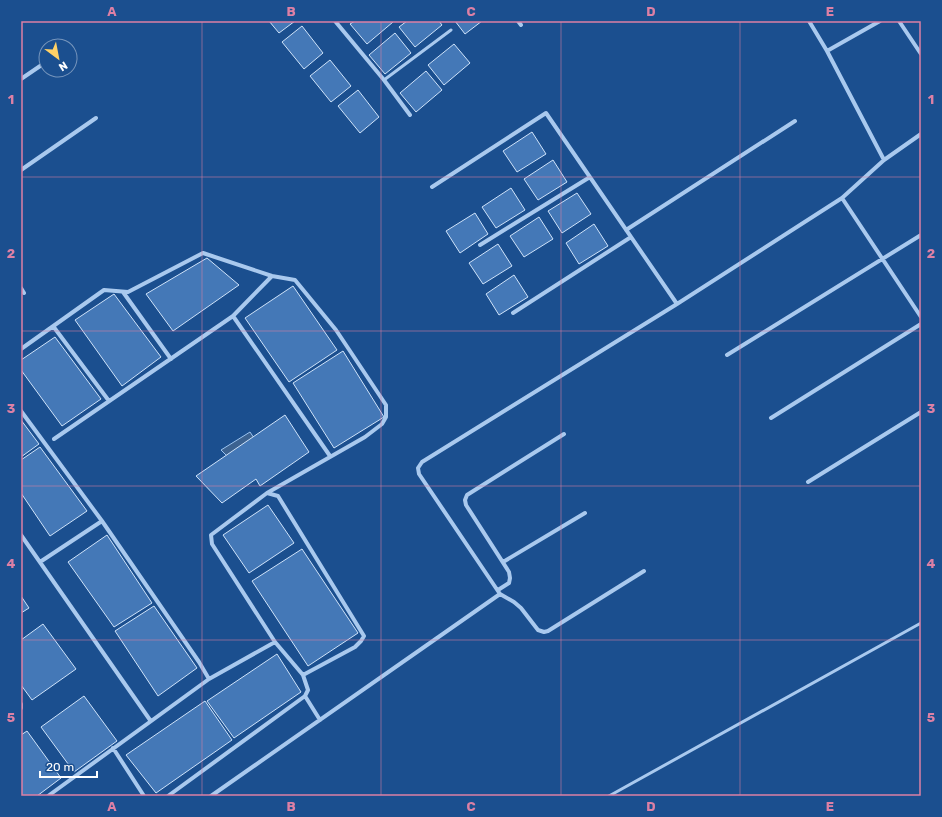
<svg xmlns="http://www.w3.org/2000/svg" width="942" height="817" font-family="Rubik,sans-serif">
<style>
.water{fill:#3c6290;stroke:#9cc4f0}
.building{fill:#4478b7;stroke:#cfe3fa}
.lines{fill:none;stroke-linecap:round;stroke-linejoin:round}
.service{stroke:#a9c9ee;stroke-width:3}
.minor{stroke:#a9c9ee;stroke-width:4}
.grid{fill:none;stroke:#dd80a5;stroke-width:1;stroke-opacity:0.55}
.neatline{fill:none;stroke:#dd80a5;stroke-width:1.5}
.grid-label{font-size:13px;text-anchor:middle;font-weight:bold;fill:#dd80a5}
</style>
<rect width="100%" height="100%" fill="#1b4f8f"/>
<path class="water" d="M 250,432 L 254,438 L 235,464 L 221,450 Z"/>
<path class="building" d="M 269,21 L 295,21 L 279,33 Z
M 355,21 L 392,21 L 393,22 L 367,44 L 350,24 Z
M 407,21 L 439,21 L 442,25 L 415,47 L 399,27 Z
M 455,21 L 482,21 L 465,34 Z
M 302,26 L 323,53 L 304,69 L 282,42 Z
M 395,33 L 411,53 L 385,74 L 369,55 Z
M 454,44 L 470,63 L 444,85 L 428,65 Z
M 330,60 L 351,86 L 331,102 L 310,76 Z
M 426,71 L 442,90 L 416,112 L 400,93 Z
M 358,90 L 379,117 L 360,133 L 338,106 Z
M 532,132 L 546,154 L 517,172 L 503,151 Z
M 553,160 L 567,182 L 538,200 L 524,179 Z
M 511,188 L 525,210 L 496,228 L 482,207 Z
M 577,193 L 591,214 L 562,233 L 548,211 Z
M 475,213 L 488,234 L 460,253 L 446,231 Z
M 539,217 L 553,239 L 524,257 L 510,236 Z
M 594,224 L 608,246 L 579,264 L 566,243 Z
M 498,244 L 512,266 L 483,284 L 469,263 Z
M 207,258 L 239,285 L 173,331 L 146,294 Z
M 514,275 L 528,297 L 499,315 L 486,294 Z
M 293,286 L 337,350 L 289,382 L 245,318 Z
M 114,294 L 161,357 L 122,386 L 75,320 Z
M 55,337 L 101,399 L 62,426 L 21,370 L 21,360 Z
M 343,351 L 384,417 L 334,448 L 293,383 Z
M 285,415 L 309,452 L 260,486 L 256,479 L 222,503 L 196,476 Z
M 21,420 L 39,444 L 21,457 Z
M 40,447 L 87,511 L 50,536 L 21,493 L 21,460 Z
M 268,505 L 294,543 L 249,573 L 223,535 Z
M 107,535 L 152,603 L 114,627 L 68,562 Z
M 302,549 L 358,633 L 308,666 L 252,581 Z
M 21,596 L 29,608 L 21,613 Z
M 154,606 L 197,668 L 158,696 L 115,631 Z
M 43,624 L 76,669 L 32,700 L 21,685 L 21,640 Z
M 277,654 L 301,692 L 234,738 L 207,701 Z
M 84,696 L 117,741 L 74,772 L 41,727 Z
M 205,701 L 232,740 L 156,793 L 126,755 Z
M 27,731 L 61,778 L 37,796 L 21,796 L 21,735 Z"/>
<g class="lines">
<path class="service" d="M 384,80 L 451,30
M 609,796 L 921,623"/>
<path class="minor" d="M 335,21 L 384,80 L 410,115
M 518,21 L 521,25
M 809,21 L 827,51 L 884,160
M 899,21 L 921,54
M 827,51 L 880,21
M 21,79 L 46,62
M 921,134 L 884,160 L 842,198 L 921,317
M 21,170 L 96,118
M 432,187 L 546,113 L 677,304
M 626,230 L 795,121
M 480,245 L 590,177
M 272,276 L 233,316 L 330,456
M 21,288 L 24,293
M 123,292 L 171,359
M 513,313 L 631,237
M 53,326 L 109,401
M 21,349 L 104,290 L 128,292 L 203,253 L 272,276 L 295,280 L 336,330 L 386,405 L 386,417 L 382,424 L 365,437 L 267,493 L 278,496 L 364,636 L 361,641 L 355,647 L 303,675 L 308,690 L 305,696 L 320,720
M 727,355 L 921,235
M 21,411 L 102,521 L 199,662 L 209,679 L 48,796
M 771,418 L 921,324
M 54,439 L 233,316
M 808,482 L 921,412
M 267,493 L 211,535 L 212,544 L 275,642
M 21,535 L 150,720
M 40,562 L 102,521
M 503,562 L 585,513
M 498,590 L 509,583 L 510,578 L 509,572 L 466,505 L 465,500 L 467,495 L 564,434
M 500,594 L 514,602 L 521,608 L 538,630 L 544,632 L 548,631 L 644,571
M 209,679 L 275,642 L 303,675
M 21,704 L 21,708
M 113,748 L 144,796
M 168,796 L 305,696
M 211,796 L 500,594 L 419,474 L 418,468 L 422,462 L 677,304 L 842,198"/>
</g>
<path class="grid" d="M 202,21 L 202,796M 381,21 L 381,796M 561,21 L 561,796M 740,21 L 740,796M 21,177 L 921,177M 21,331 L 921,331M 21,486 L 921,486M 21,640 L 921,640"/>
<rect width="942" height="817" fill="none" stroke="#1b4f8f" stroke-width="44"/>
<g transform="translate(58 58) rotate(148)"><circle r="19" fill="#1b4f8f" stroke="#7695bc"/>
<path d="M0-3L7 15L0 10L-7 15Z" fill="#ffd166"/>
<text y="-6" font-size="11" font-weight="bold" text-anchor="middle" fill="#ffffff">N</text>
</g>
<path d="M40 771v6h57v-6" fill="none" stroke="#ffffff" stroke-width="2"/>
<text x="46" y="771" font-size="12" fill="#ffffff" stroke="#1b4f8f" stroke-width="3" paint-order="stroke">20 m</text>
<rect x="22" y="22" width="898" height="773" class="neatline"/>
<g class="grid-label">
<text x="112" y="16">A</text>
<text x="291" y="16">B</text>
<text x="471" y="16">C</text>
<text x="651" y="16">D</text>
<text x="830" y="16">E</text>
<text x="11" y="104">1</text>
<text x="931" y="104">1</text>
<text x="11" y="258">2</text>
<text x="931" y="258">2</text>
<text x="11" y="413">3</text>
<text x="931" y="413">3</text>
<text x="11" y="568">4</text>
<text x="931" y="568">4</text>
<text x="11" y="722">5</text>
<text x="931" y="722">5</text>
<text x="112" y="811">A</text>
<text x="291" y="811">B</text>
<text x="471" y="811">C</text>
<text x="651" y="811">D</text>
<text x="830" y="811">E</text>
</g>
</svg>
